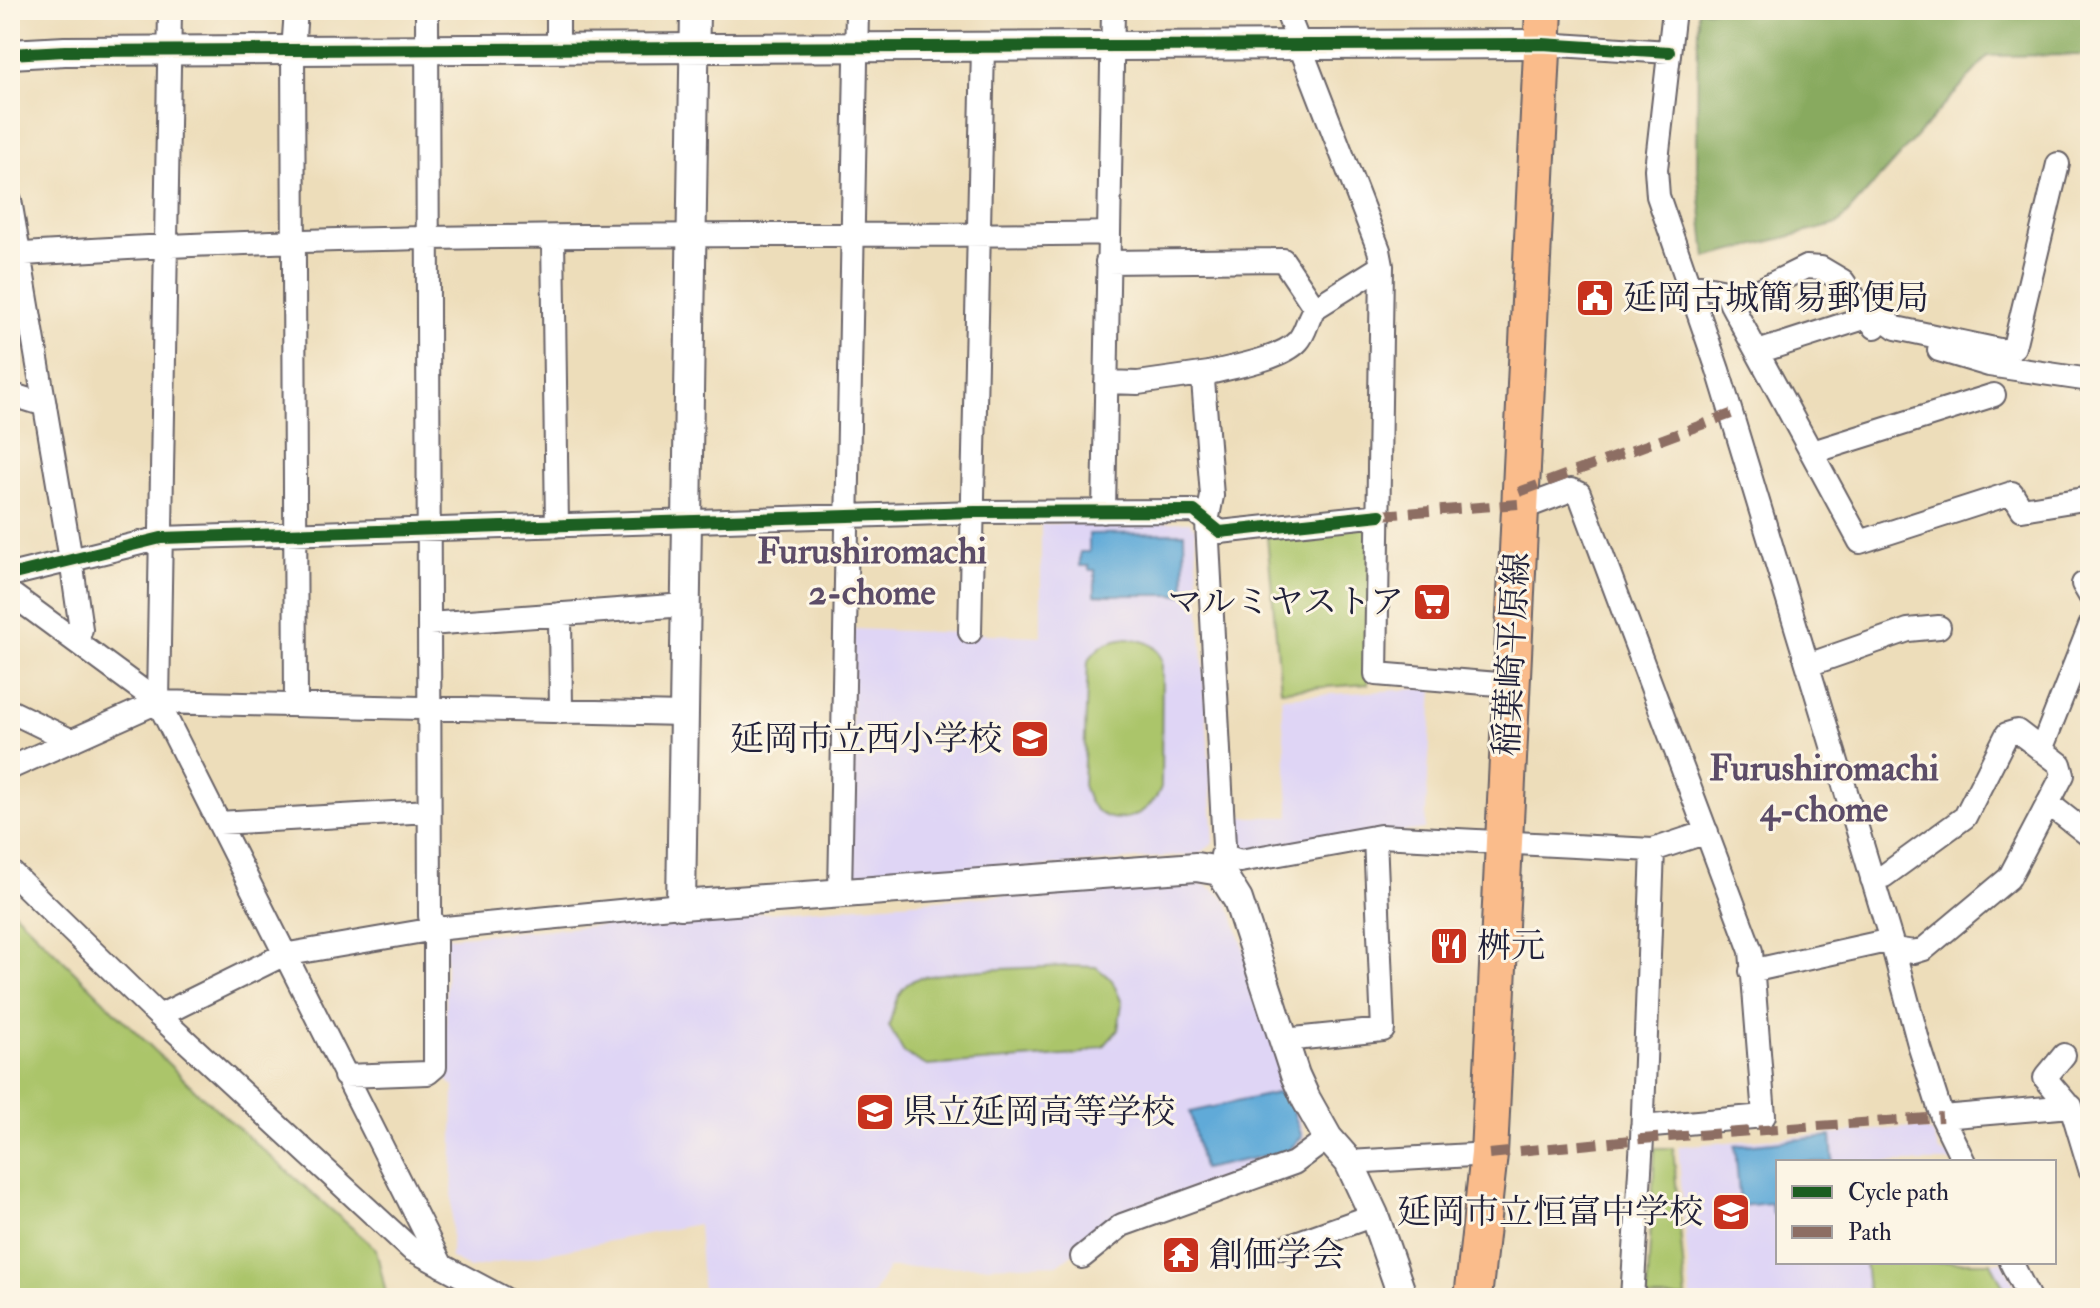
<svg xmlns="http://www.w3.org/2000/svg" width="2100" height="1308" font-family="'IM FELL Double Pica','Noto Serif JP',serif">
<style>
.built{fill:#dfd5f5}
.green{fill:#abc56b;stroke:#667453;stroke-width:2}
.forest{fill:#88aa5f;stroke:#55664d;stroke-width:2}
.water{fill:#60aad8;stroke:#41668a;stroke-width:2}
.lines{fill:none;stroke-linecap:round;stroke-linejoin:round}
.minor-casing{stroke:#696367;stroke-width:26}
.tertiary-casing{stroke:#696367;stroke-width:32}
.primary-casing{stroke:#696367;stroke-width:40}
.minor{stroke:#fff;stroke-width:22}
.tertiary{stroke:#fff;stroke-width:28}
.primary{stroke:#fabc8b;stroke-width:36}
.quiet{stroke:#8d6e63;stroke-width:10;stroke-dasharray:20 10;stroke-linecap:butt}
.cycleway-casing{stroke:#fcf5e5;stroke-width:17}
.cycleway{stroke:#1b5e20;stroke-width:12}
.labels{text-anchor:middle;dominant-baseline:central;stroke-width:6;stroke-linejoin:round;paint-order:stroke}
.poi-label{font-size:34px;fill:#22223b;stroke:#fcf5e5;text-anchor:start}
.street-label{font-size:34px;fill:#22223b;stroke:#fcf5e5}
.neighbourhood-label{font-size:36px;font-weight:bold;fill:#5c4c68;stroke:#fcf5e5}
</style>
<rect width="100%" height="100%" fill="#fcf5e5"/>
<filter id="ink" filterUnits="userSpaceOnUse"><feTurbulence type="fractalNoise" baseFrequency=".0125" numOctaves="2"/><feDisplacementMap in="SourceGraphic" scale="16" xChannelSelector="R" yChannelSelector="G"/><feConvolveMatrix kernelMatrix="1 2 1 2 8 2 1 2 1" color-interpolation-filters="sRGB"/></filter>
<filter id="wash" filterUnits="userSpaceOnUse"><feTurbulence type="fractalNoise" baseFrequency=".006" numOctaves="4" result="noise"/><feDisplacementMap in="SourceGraphic" scale="32" xChannelSelector="R" yChannelSelector="G"/><feGaussianBlur stdDeviation="1.8" result="paint"/><feColorMatrix in="noise" values="0 0 0 0 0 0 0 0 0 0 0 0 0 0 0 0 0 1.4 0 .05"/><feComposite in="paint" operator="in"/></filter>
<g filter="url(#wash)">
<rect width="100%" height="100%" fill="#edddba"/>
<path class="built" d="M 1190,522 L 1195,529 L 1214,842 L 1200,854 L 848,882 L 854,629 L 1041,636 L 1041,524 Z
M 1433,688 L 1425,829 L 1246,851 L 1234,847 L 1231,817 L 1290,817 L 1281,697 Z
M 1181,882 L 1206,885 L 1225,898 L 1233,915 L 1305,1137 L 1289,1154 L 1131,1210 L 1059,1264 L 888,1268 L 871,1298 L 703,1298 L 698,1224 L 469,1268 L 451,1258 L 454,1087 L 446,1079 L 446,937 Z
M 1916,1127 L 1933,1133 L 1939,1152 L 1950,1155 L 1954,1162 L 1778,1162 L 1778,1262 L 2003,1262 L 2021,1298 L 1691,1298 L 1678,1146 Z"/>
<path class="green" d="M 1370,526 L 1368,684 L 1281,690 L 1267,536 Z
M 1128,638 C 1145,641 1156,643 1162,660 L 1161,787 C 1151,816 1110,833 1090,803 C 1087,799 1085,790 1083,785 L 1088,661 C 1099,645 1108,640 1128,638 Z
M 10,908 L 196,1091 L 376,1249 L 387,1298 L 18,1298 L 10,1294 Z
M 1068,966 L 1096,967 L 1112,980 L 1122,1003 L 1118,1030 L 1104,1046 L 1077,1055 L 927,1066 L 904,1053 L 889,1026 C 893,1011 896,991 910,982 C 932,969 1037,968 1068,966 Z
M 1655,1148 L 1673,1148 L 1686,1298 L 1647,1298 Z
M 1865,1262 L 1991,1262 L 2009,1298 L 1869,1298 Z"/>
<path class="forest" d="M 1698,10 L 2090,10 L 2090,55 L 1988,56 L 1838,224 L 1706,258 L 1697,168 Z"/>
<path class="water" d="M 1184,533 L 1185,595 L 1095,595 L 1095,570 L 1089,570 L 1089,566 L 1080,566 L 1080,552 L 1089,552 L 1089,534 Z
M 1286,1091 L 1302,1137 L 1288,1151 L 1203,1169 L 1190,1112 Z
M 1831,1136 L 1833,1162 L 1778,1162 L 1778,1214 L 1772,1214 L 1771,1203 L 1740,1206 L 1735,1146 Z"/>
</g>
<g filter="url(#ink)">
<g class="lines">
<defs>
<path id="minor" d="M 296,10 L 293,51 L 296,705
M 1286,10 L 1379,250 L 1382,266 L 1376,674 L 1510,685
M 1674,10 L 1656,169 L 1658,196 L 1718,370 L 1891,940 L 1920,1048 L 1942,1117 L 1964,1162
M 1542,44 L 1669,52
M 558,49 L 558,10
M 10,200 L 71,560 L 81,629 L 77,642
M 553,237 L 557,526
M 10,255 C 257,238 505,236 752,235 C 871,234 989,236 1108,233
M 1107,262 L 1283,260 L 1315,308
M 1690,284 L 1726,291 L 1731,304 L 1806,267 L 1821,268 L 1843,281 L 1875,327
M 1731,304 L 1860,542 L 2012,493 L 2022,509 L 2090,498
M 1939,350 L 1989,365 L 2090,380
M 1758,352 L 1867,317 L 1879,316 L 1896,328 L 2004,351 L 2014,347 L 2058,164
M 1106,382 L 1138,383 L 1209,373
M 10,394 L 45,405
M 1813,452 L 1994,395
M 1518,510 L 1571,490 L 1579,493 L 1751,951 L 1764,1116 L 1642,1127
M 1104,512 L 1113,10
M 10,575 L 161,538 L 975,512 L 1194,511 L 1220,532 L 1380,515
M 2083,584 L 2090,596
M 10,593 L 158,702 L 442,1266
M 560,614 L 561,712
M 429,624 L 685,605
M 970,632 L 983,47
M 1808,665 L 1908,630 L 1939,627
M 158,702 L 170,10
M 10,711 L 72,741
M 2041,750 L 2090,626
M 10,768 L 158,702 L 683,714
M 2048,803 L 2090,836
M 219,823 L 429,811
M 1222,855 L 1240,861 L 1380,836 L 1653,850 L 1707,832
M 10,871 L 159,1016 L 411,1249 L 503,1298
M 1220,871 L 1224,846 L 1207,522 L 1212,496 L 1203,380 L 1209,373 C 1232,367 1282,359 1298,341 C 1307,331 1307,318 1315,308 L 1382,266
M 1872,879 L 1884,876 L 1965,817 L 2007,734 L 2017,731 L 2060,764 L 2063,775 L 2009,878 L 1924,949 L 1914,952 L 1894,949
M 840,893 L 857,10
M 1751,971 L 1891,940
M 159,1016 L 283,955 L 435,929 L 681,905
M 1284,1040 L 1383,1030 L 1375,837
M 2064,1055 L 2045,1078 L 2068,1105
M 345,1076 L 428,1073 L 435,1067 L 435,929 L 430,916 L 427,10
M 1942,1117 L 2071,1106 L 2090,1169
M 1349,1162 L 1489,1154
M 1282,1248 L 1374,1215
M 1082,1257 L 1122,1225 L 1294,1163 L 1328,1138
M 2011,1262 L 2029,1298
M 1632,1298 L 1642,1139 L 1653,850"/>
<path id="tertiary" d="M 695,10 L 681,905 L 1196,867 L 1220,871 L 1238,900 L 1295,1075 L 1306,1099 L 1328,1138 L 1349,1162 L 1374,1215 L 1403,1298
M 10,54 L 65,51 L 1542,44"/>
<path id="primary" d="M 1473,1298 L 1489,1154 L 1544,10"/>
</defs>
<use href="#minor" class="minor-casing"/>
<use href="#tertiary" class="tertiary-casing"/>
<use href="#primary" class="primary-casing"/>
<use href="#minor" class="minor"/>
<use href="#tertiary" class="tertiary"/>
<use href="#primary" class="primary"/>
<path class="quiet" d="M 1519,492 L 1731,414
M 1380,515 L 1518,504
M 1489,1154 L 1642,1139 L 1942,1117"/>
<defs>
<path id="cycleway" d="M 10,54 L 65,51 L 1542,44 L 1669,52
M 10,575 L 161,538 L 975,512 L 1194,511 L 1220,532 L 1380,515"/>
</defs>
<use href="#cycleway" class="cycleway-casing"/>
<use href="#cycleway" class="cycleway"/>
</g>
</g>
<defs>
<symbol id="civic-square" viewBox="-11 -11 22 22"><rect x="-9" y="-9" width="18" height="18" rx="4" fill="#c8321e" stroke="#fcf5e5"/><path d="M-.6-6.5H3V-4.5H.6V-3L4-1V1h2V6H-6V1h2V-1L-.6-3ZM-1.2 2.5V6h2.4V2.5Z" fill="#fff"/></symbol>
<symbol id="supermarket-square" viewBox="-11 -11 22 22"><rect x="-9" y="-9" width="18" height="18" rx="4" fill="#c8321e" stroke="#fcf5e5"/><path d="M-6-5.5h2.5l.6 2H6L4.5 2H-2.5L-4.4-4H-6ZM-1.5 3.2a1.3 1.3 0 1 0 .1 0ZM3 3.2a1.3 1.3 0 1 0 .1 0Z" fill="#fff"/></symbol>
<symbol id="school-square" viewBox="-11 -11 22 22"><rect x="-9" y="-9" width="18" height="18" rx="4" fill="#c8321e" stroke="#fcf5e5"/><path d="M0-5L7-2L0 1L-7-2ZM-4 1L0 2.5L4 1V4Q0 6-4 4Z" fill="#fff"/></symbol>
<symbol id="restaurant-square" viewBox="-11 -11 22 22"><rect x="-9" y="-9" width="18" height="18" rx="4" fill="#c8321e" stroke="#fcf5e5"/><path d="M-5-6h1v4h1v-4h1v4h1v-4h1v5L-1.5 .5V6h-2V.5L-5-1ZM5-6V6H3V1.5H1.5Q1.5-4 5-6Z" fill="#fff"/></symbol>
<symbol id="temple-square" viewBox="-11 -11 22 22"><rect x="-9" y="-9" width="18" height="18" rx="4" fill="#c8321e" stroke="#fcf5e5"/><path d="M0-6L5-2H3V0L6.5 2.5H4V6H1.5V3h-3V6H-4V2.5H-6.5L-3 0V-2H-5Z" fill="#fff"/></symbol>
</defs>
<g fill-rule="evenodd">
<use href="#civic-square" x="1573" y="276" width="44" height="44"/>
<use href="#supermarket-square" x="1410" y="580" width="44" height="44"/>
<use href="#school-square" x="1008" y="717" width="44" height="44"/>
<use href="#restaurant-square" x="1427" y="924" width="44" height="44"/>
<use href="#school-square" x="853" y="1090" width="44" height="44"/>
<use href="#school-square" x="1709" y="1190" width="44" height="44"/>
<use href="#temple-square" x="1159" y="1233" width="44" height="44"/>
</g>
<g class="labels">
<g class="poi-label">
<text x="1623" y="298">延岡古城簡易郵便局</text>
<text x="1404" y="602" text-anchor="end">マルミヤストア</text>
<text x="1002" y="739" text-anchor="end">延岡市立西小学校</text>
<text x="1477" y="946">桝元</text>
<text x="903" y="1112">県立延岡高等学校</text>
<text x="1703" y="1212" text-anchor="end">延岡市立恒富中学校</text>
<text x="1209" y="1255">創価学会</text>
</g>
<g class="street-label">
<text transform="translate(1512 654) rotate(-87)">稲葉崎平原線</text>
</g>
<g class="neighbourhood-label">
<text x="872" y="551">Furushiromachi<tspan x="872" dy="41">2-chome</tspan></text>
<text x="1824" y="768">Furushiromachi<tspan x="1824" dy="41">4-chome</tspan></text>
</g>
</g>
<rect width="2100" height="1308" fill="none" stroke="#fcf5e5" stroke-width="40"/>
<rect x="1776" y="1160" width="280" height="104" fill="#fcf5e5" stroke="#a5a1a1" stroke-width="2"/>
<rect x="1792" y="1186" width="40" height="12" fill="#1b5e20" stroke="#a5a1a1" stroke-width="2"/>
<text x="1848" y="1200" font-size="24" fill="#22223b">Cycle path</text>
<rect x="1792" y="1226" width="40" height="12" fill="#8d6e63" stroke="#a5a1a1" stroke-width="2"/>
<text x="1848" y="1240" font-size="24" fill="#22223b">Path</text>
</svg>
